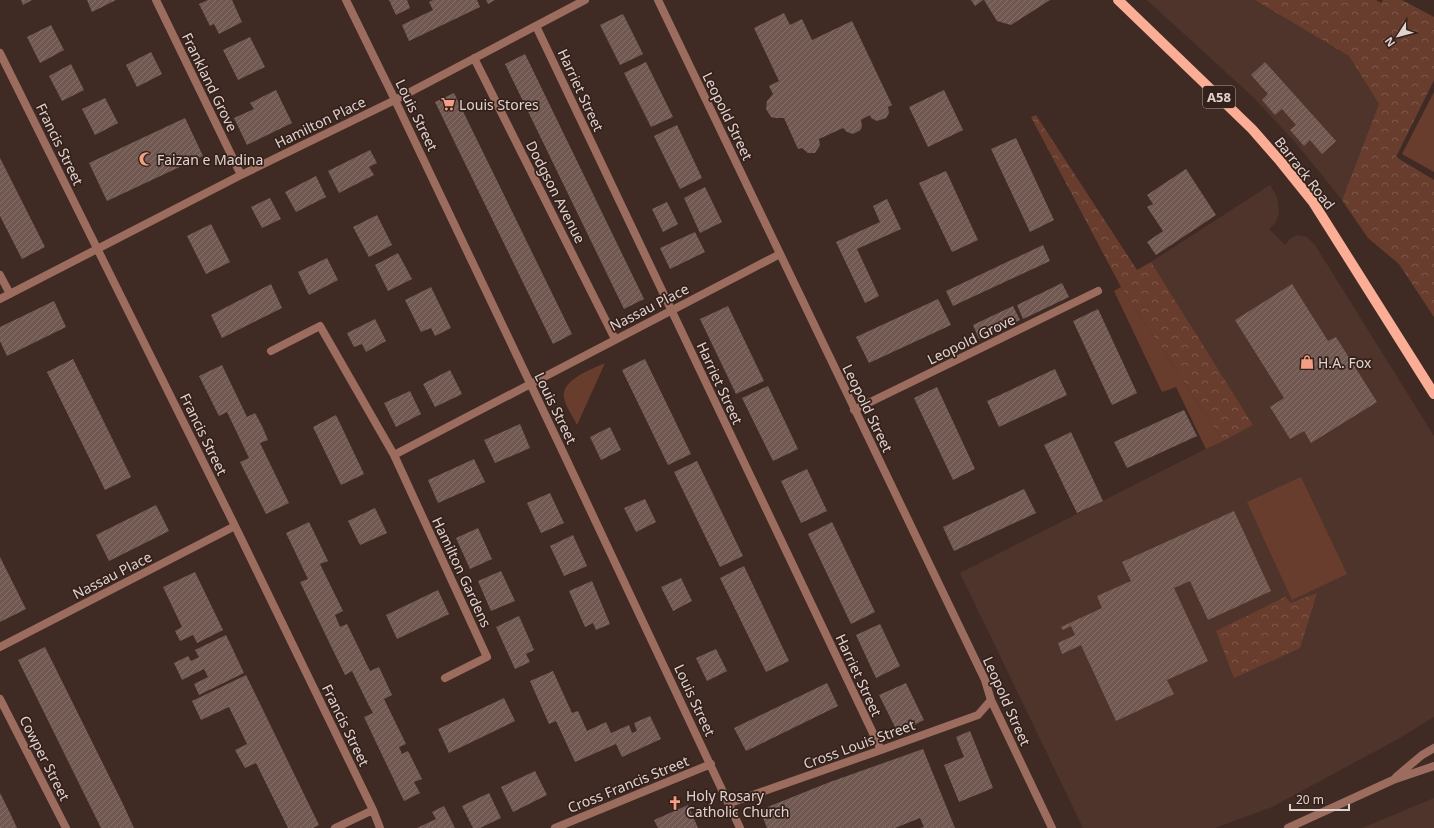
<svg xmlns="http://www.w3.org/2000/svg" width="1434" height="828" font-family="'Noto Sans',sans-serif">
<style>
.built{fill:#4f342b}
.green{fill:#693d2e}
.forest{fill:url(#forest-crowns)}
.building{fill:url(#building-hatch)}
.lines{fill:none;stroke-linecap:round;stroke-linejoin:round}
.street{stroke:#9c6d5e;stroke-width:8}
.primary{stroke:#fbae95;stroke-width:10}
.labels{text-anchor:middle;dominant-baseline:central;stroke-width:3.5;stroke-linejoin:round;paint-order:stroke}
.shield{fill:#35211b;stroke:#ad9d98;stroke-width:1}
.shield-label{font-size:13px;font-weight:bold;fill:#e0d2ce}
.street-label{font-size:14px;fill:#e0d2ce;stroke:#35211b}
.poi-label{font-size:14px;fill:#e0d2ce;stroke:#35211b;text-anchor:start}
</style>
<defs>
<pattern id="forest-crowns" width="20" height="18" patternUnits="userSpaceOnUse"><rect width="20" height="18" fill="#693d2e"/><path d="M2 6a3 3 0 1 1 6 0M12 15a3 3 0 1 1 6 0" fill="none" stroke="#7e584b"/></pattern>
<pattern id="building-hatch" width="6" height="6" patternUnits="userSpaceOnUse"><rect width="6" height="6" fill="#715952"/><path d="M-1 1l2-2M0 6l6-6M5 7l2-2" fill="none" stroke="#85706a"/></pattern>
</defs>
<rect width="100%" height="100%" fill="#402b24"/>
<path class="built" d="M 1147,0 L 1255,0 L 1349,56 L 1379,104 L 1342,200 L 1295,142 L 1252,96 Z
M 1270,185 L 1277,197 L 1279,213 L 1276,222 L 1269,229 L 1285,245 L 1291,238 L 1298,235 L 1307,237 L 1315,245 L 1434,436 L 1434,717 L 1398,739 L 1272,807 L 1215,828 L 1083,828 L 960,573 L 1253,425 L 1151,262 Z
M 1434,798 L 1434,828 L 1362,828 Z"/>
<path class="green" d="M 1434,92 L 1434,172 L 1402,154 Z
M 1121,287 L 1223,441 L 1206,449 L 1176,387 L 1162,392 L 1114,291 Z
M 605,363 L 577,425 C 573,416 565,406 564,397 C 561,380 592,369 605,363 Z
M 1301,477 L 1347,574 L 1292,600 L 1247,502 Z"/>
<path class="forest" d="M 1255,0 L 1376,0 L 1381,3 L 1383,0 L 1402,0 L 1434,17 L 1434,80 L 1396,157 L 1434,180 L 1434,317 L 1399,264 L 1368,238 L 1342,200 L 1379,104 L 1349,56 Z
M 1036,115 L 1137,270 L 1151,262 L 1253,425 L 1223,441 L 1121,287 L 1031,117 Z
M 1317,593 L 1300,648 L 1234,678 L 1216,631 L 1285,597 L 1291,603 Z"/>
<path class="building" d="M 21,0 L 32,0 L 23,5 Z
M 87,0 L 116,0 L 92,12 Z
M 208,0 L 232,0 L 242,22 L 219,34 L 214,24 L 210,26 L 199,4 Z
M 389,0 L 407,0 L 410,8 L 396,15 Z
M 433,0 L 477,0 L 480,7 L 409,41 L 402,25 L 433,10 L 429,2 Z
M 486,0 L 495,0 L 488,4 Z
M 971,0 L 983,0 L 975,6 Z
M 984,0 L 1050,0 L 1011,25 L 997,21 Z
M 784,13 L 790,25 L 802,19 L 812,40 L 852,21 L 892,105 L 888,107 L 889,113 L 886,118 L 877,121 L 871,118 L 870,115 L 861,120 L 862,126 L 861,129 L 859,131 L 853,134 L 847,132 L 843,128 L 819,139 L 820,145 L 815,153 L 808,153 L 802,148 L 798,149 L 784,118 L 775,118 L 771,117 L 766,109 L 767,101 L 773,94 L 769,86 L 779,81 L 754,28 Z
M 623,14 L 643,54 L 620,65 L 600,25 Z
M 51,25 L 64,50 L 40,63 L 27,37 Z
M 250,37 L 265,67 L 238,80 L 223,50 Z
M 151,52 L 162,74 L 137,87 L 126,65 Z
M 525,54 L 644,299 L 624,309 L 505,64 Z
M 646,62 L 673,117 L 651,127 L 624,73 Z
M 1265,62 L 1336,141 L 1322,154 L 1310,140 L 1304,146 L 1290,130 L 1296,125 L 1282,109 L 1275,115 L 1262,100 L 1268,94 L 1251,75 Z
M 71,64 L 84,90 L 62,101 L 49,76 Z
M 276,90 L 292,123 L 247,145 L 234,118 L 254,109 L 250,103 Z
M 944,90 L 963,130 L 928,147 L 909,107 Z
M 454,93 L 572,334 L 553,344 L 435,102 Z
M 105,98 L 118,123 L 95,135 L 82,109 Z
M 185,118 L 203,156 L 107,201 L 89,163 Z
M 677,125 L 702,178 L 680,189 L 654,136 Z
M 1016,138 L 1054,220 L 1030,232 L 991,149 Z
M 370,150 L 377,163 L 369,167 L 374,175 L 339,193 L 328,171 Z
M 0,158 L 45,247 L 22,259 L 0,216 Z
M 1186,169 L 1216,215 L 1156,255 L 1147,242 L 1163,231 L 1147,207 L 1153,204 L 1147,195 Z
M 946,171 L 978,240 L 952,252 L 919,183 Z
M 316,176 L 326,197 L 296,212 L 285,192 Z
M 705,187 L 722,222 L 700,233 L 684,198 Z
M 270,198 L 281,219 L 262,228 L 251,207 Z
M 887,199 L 901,229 L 857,249 L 879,296 L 865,303 L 836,242 L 880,222 L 873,206 Z
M 667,202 L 678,224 L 663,232 L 652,209 Z
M 377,215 L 392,245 L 369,257 L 353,227 Z
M 211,224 L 230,262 L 206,274 L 187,236 Z
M 695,232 L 705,252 L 670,269 L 660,248 Z
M 1043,245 L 1050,261 L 953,306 L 946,291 Z
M 398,253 L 412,279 L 388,291 L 375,265 Z
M 327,258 L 338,280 L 309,295 L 298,272 Z
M 1062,283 L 1069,297 L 1023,319 L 1017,305 Z
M 271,284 L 282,308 L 222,338 L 211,315 Z
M 1292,284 L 1328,341 L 1336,337 L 1377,402 L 1311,443 L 1304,431 L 1290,439 L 1270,407 L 1284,398 L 1235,320 Z
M 431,287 L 451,328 L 435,336 L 431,328 L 421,332 L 405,300 Z
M 938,299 L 951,325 L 869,363 L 856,337 Z
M 54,301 L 66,327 L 7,356 L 0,341 L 0,327 Z
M 728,306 L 764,381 L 736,394 L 700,319 Z
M 1013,306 L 1020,320 L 979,339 L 973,325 Z
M 1098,309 L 1137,393 L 1112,405 L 1073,321 Z
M 375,319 L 386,341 L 366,352 L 362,344 L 354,347 L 347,333 Z
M 73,359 L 131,477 L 105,490 L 47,372 Z
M 645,359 L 691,454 L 668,465 L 622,370 Z
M 222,365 L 247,417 L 255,413 L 262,426 L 268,440 L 260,443 L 289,503 L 266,514 L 240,462 L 249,458 L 227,412 L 219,416 L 199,376 Z
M 1055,369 L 1067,395 L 999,427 L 987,401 Z
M 450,370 L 462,394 L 435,407 L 423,384 Z
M 768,386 L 798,449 L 773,461 L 742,398 Z
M 937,387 L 975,469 L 953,480 L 914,398 Z
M 410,391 L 421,414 L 396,427 L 384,403 Z
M 1184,410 L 1197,436 L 1127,468 L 1114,442 Z
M 336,415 L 364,474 L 341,485 L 313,427 Z
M 520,424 L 530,448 L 495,463 L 484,440 Z
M 610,427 L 621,450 L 601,460 L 590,437 Z
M 1071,432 L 1103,501 L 1077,513 L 1044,445 Z
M 474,459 L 485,482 L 438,503 L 428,480 Z
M 697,461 L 743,556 L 720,567 L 674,472 Z
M 807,469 L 827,511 L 801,523 L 781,481 Z
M 1024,489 L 1036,513 L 954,551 L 943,527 Z
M 550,493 L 564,523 L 541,533 L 527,503 Z
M 645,499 L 656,522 L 636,532 L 624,508 Z
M 156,505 L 169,531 L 109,561 L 96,535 Z
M 375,508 L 387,533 L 360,545 L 348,521 Z
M 1234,511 L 1271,591 L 1208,620 L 1190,581 L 1174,588 L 1208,661 L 1167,680 L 1174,694 L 1116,721 L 1081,645 L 1062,654 L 1058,643 L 1075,635 L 1071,626 L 1063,630 L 1061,627 L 1102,608 L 1097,596 L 1131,581 L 1122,562 Z
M 309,522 L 328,561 L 320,564 L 343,611 L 335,615 L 340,627 L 347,624 L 370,671 L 379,667 L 392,695 L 384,699 L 406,744 L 399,747 L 402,754 L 408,751 L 422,779 L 414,782 L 420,793 L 404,801 L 364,717 L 373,713 L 369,706 L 352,671 L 345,675 L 300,582 L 308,579 L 286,533 Z
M 832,522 L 875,612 L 851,624 L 808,534 Z
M 478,528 L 492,559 L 470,569 L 456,538 Z
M 573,535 L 587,566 L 564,576 L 550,546 Z
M 0,557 L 26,609 L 0,622 Z
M 744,566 L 789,661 L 766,672 L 720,578 Z
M 501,571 L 515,601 L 491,611 L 478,581 Z
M 195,572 L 223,630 L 197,643 L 193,635 L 180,641 L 175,631 L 182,627 L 163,587 Z
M 681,578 L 692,601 L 673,611 L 661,587 Z
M 592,581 L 610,624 L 596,630 L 593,623 L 585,627 L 569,591 Z
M 438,590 L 449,614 L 397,639 L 386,615 Z
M 519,616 L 534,650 L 526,654 L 530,662 L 515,669 L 496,627 Z
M 880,624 L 900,666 L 876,678 L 856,635 Z
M 226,635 L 244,673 L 199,695 L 194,684 L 208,677 L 204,669 L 182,680 L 174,663 L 188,656 L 191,661 L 199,657 L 195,650 Z
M 45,647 L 122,802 L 134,828 L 101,828 L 29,682 L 18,660 Z
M 716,649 L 727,671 L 707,681 L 696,658 Z
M 553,671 L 572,713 L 578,711 L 587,731 L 606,722 L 611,733 L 629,725 L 632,733 L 637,731 L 634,723 L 650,716 L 661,739 L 622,757 L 616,744 L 575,762 L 556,721 L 549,724 L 530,681 Z
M 246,675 L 319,825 L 313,828 L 288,828 L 256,763 L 245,768 L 235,750 L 247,744 L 229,707 L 201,720 L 192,701 Z
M 827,683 L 838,706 L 746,751 L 734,728 Z
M 906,683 L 924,720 L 898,733 L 879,695 Z
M 504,698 L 515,721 L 449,753 L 438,729 Z
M 970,731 L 993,788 L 959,802 L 944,765 L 964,757 L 956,737 Z
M 923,749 L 955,828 L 920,828 L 924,827 L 920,818 L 895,828 L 767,828 L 760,810 L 830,782 Z
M 535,771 L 547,795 L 513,812 L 501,787 Z
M 0,793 L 10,813 L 17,828 L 0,828 Z
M 489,793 L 501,818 L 480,828 L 473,828 L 462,806 Z
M 688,805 L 698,828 L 658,828 L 654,820 Z
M 444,806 L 455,828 L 417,828 L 436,819 L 432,812 Z"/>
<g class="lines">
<path class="street" d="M 156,0 L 241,175
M 346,0 L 395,100 L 561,448 L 740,828
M 658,0 L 985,680 L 991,700 L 1052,828
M 536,26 L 881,750
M 0,53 L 235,526 L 373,810 L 380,828
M 474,58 L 615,339
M 0,275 L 10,294
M 0,299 L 241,175 L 395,100 L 585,0
M 271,351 L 320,326 L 394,455 L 487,657 L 445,678
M 854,410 L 1098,291
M 394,455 L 780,254
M 0,647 L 235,526
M 0,699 L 66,828
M 1396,777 L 1422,755 L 1434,748
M 730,803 L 881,750 L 978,715 L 991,700
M 335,828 L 373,810
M 555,828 L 711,764
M 1288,828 L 1393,780 L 1434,766"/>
<path class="primary" d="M 1118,0 L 1252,129 L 1280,161 L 1313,202 L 1434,394"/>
</g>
<defs>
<symbol id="supermarket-bare" viewBox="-9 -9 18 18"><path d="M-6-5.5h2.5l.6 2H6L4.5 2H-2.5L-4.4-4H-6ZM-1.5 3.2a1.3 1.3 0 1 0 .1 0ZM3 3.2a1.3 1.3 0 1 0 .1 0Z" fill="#f39f84" stroke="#35211b" stroke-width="2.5" paint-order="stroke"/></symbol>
<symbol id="mosque-bare" viewBox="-9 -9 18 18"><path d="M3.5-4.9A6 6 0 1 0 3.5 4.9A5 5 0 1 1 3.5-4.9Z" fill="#f39f84" stroke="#35211b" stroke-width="2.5" paint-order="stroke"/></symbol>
<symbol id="shop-bare" viewBox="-9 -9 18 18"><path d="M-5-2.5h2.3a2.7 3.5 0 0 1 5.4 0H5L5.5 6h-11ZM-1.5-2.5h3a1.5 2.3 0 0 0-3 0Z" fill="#f39f84" stroke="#35211b" stroke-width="2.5" paint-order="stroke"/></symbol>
<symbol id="church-bare" viewBox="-9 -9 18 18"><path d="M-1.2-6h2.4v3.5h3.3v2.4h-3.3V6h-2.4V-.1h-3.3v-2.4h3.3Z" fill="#f39f84" stroke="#35211b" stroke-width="2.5" paint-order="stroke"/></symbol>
</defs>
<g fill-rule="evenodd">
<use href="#supermarket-bare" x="438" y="94" width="20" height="20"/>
<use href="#mosque-bare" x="136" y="149" width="20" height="20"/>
<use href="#shop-bare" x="1297" y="352" width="20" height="20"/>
<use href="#church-bare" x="665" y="793" width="20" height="20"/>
</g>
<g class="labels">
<rect class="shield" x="1203" y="86" width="32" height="22" rx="3"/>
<g class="shield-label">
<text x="1219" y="97">A58</text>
</g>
<g class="street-label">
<text transform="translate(210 82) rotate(64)">Frankland Grove</text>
<text transform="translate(581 90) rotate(65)">Harriet Street</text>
<text transform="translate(417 115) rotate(64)">Louis Street</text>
<text transform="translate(728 116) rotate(64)">Leopold Street</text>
<text transform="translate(320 122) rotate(-26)">Hamilton Place</text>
<text transform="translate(60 144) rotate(64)">Francis Street</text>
<text transform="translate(1305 173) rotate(52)">Barrack Road</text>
<text transform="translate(556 192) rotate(63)">Dodgson Avenue</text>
<text transform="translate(649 307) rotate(-27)">Nassau Place</text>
<text transform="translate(971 339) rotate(-26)">Leopold Grove</text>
<text transform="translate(720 383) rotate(65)">Harriet Street</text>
<text transform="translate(556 408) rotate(64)">Louis Street</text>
<text transform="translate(868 408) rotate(64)">Leopold Street</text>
<text transform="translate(204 434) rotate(64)">Francis Street</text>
<text transform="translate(462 572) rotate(65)">Hamilton Gardens</text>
<text transform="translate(112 575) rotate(-27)">Nassau Place</text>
<text transform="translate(859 675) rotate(65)">Harriet Street</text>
<text transform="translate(695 700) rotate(65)">Louis Street</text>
<text transform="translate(1007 701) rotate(66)">Leopold Street</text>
<text transform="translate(346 725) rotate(64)">Francis Street</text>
<text transform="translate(859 744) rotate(-20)">Cross Louis Street</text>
<text transform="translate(45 758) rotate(63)">Cowper Street</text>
<text transform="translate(628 784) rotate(-22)">Cross Francis Street</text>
</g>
<g class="poi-label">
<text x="459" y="104">Louis Stores</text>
<text x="157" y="159">Faizan e Madina</text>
<text x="1318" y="362">H.A. Fox</text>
<text x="686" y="795">Holy Rosary<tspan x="686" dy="16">Catholic Church</tspan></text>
</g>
</g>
<g transform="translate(1398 36) rotate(234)" stroke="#35211b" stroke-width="3" paint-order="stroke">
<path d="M0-3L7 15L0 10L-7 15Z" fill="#e0d2ce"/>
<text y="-6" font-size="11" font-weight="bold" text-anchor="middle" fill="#e0d2ce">N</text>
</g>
<path d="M1290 804v6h59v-6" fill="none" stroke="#e0d2ce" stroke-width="2"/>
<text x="1296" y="804" font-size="12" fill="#e0d2ce" stroke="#35211b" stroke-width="3" paint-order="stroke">20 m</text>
</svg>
